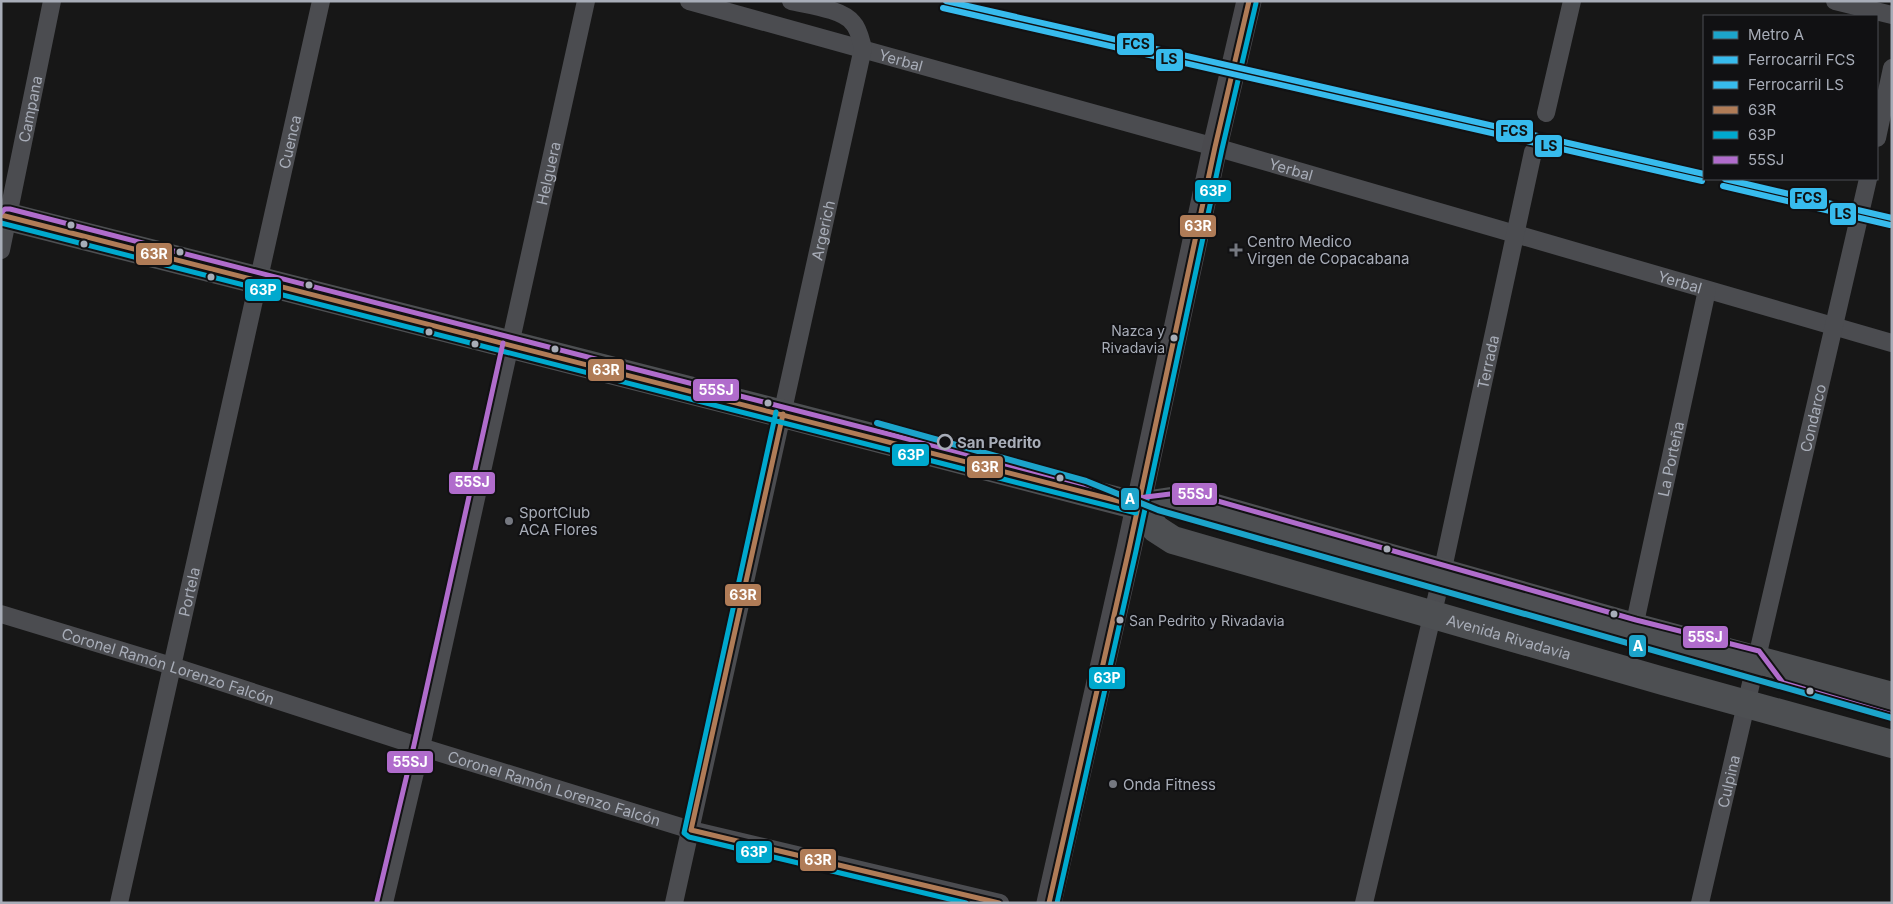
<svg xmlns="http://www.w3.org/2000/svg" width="1893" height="904" font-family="Inter,sans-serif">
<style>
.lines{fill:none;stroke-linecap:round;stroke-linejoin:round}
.minor{stroke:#4b4c50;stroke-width:18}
.secondary{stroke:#4a4a4e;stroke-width:25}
.primary{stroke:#4d4f52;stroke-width:28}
.bus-1-casing{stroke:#111113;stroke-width:9}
.bus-2-casing{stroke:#111113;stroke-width:9}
.bus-3-casing{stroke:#111113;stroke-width:9}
.bus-1{stroke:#b07c57;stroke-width:5}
.bus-2{stroke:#00a9ce;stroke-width:5}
.bus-3{stroke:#b06ccc;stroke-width:5}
.rail-1-casing{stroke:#111113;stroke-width:10}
.rail-2-casing{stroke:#111113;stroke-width:10}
.rail-1{stroke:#37bbed;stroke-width:6}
.rail-2{stroke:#37bbed;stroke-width:6}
.metro-1-casing{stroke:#111113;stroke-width:10}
.metro-1{stroke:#1ca4cb;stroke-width:6}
.bus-dot{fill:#a8adb8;stroke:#111113;stroke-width:2}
.poi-dot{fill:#757880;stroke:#111113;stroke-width:2}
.stop-dot{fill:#111113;stroke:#a8adb8;stroke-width:2.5}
.labels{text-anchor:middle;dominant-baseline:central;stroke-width:4;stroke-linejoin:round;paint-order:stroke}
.bus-label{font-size:14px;fill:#a8adb8;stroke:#111113;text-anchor:end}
.street-label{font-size:15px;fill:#a8adb8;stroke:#111113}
.poi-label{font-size:15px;fill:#a8adb8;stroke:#111113;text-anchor:start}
.stop-label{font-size:15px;font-weight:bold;fill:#a8adb8;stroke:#111113;text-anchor:start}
.line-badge{stroke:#111113;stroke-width:2}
.badge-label{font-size:14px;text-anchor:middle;font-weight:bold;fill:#fff}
.pale-badge-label{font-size:14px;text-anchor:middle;font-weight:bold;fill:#111}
</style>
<rect width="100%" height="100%" fill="#171717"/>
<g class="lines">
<g class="minor">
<path id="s1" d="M 689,1 L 1215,147 L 1892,343"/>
<path d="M 1835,1 L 1892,15"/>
<path d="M 1546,113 L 1572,1"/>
<path d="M 1877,138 L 1892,68"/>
<path id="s2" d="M 1,250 L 52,1"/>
<path id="s3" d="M 1,614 L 172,666 L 421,747 L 691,830 L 1000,903"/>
<path id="s4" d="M 1634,627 L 1707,290"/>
<path id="s5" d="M 119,903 L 321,1"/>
<path id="s6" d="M 384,903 L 421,747 L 586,1"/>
<path id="s7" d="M 674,903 L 863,48 C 861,41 859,29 853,23 C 843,9 808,5 791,1"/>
<path id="s8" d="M 1364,903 L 1439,587 L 1533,152"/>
<path id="s9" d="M 1700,903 L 1868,179"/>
</g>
<path class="secondary" d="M 1049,903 L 1129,549 L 1215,147 L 1249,1"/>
<g class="primary">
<path d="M 1,215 L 783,414 L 1138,506 L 1184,499 L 1634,627 L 1892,696"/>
<path id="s10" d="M 1138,506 L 1156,529 L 1173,540 L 1663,681 L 1892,744"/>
</g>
<defs>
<path id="bus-1" d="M 1,215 L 1138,506
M 783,414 L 691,830 L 999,903
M 1049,903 L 1129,549 L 1215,147 L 1249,1"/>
<path id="bus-2" d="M 1,223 L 1136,513
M 776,412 L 684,833 L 689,837 L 966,903
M 1057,903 L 1136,551 L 1222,149 L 1256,3"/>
<path id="bus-3" d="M 1,213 L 5,209 L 10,209 L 1138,498 L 1186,492 L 1636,620 L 1759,651 L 1783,683 L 1892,715
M 377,901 L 414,745 L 503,343"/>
</defs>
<use href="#bus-1" class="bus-1-casing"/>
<use href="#bus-2" class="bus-2-casing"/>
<use href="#bus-3" class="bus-3-casing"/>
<use href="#bus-1" class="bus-1"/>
<use href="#bus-2" class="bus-2"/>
<use href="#bus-3" class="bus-3"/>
<defs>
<path id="rail-1" d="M 946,1 L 1704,174
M 1725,179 L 1892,218"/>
<path id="rail-2" d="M 943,8 L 1702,181
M 1723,186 L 1890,225"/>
</defs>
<use href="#rail-1" class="rail-1-casing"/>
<use href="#rail-2" class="rail-2-casing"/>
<use href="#rail-1" class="rail-1"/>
<use href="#rail-2" class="rail-2"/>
<defs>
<path id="metro-1" d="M 877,423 L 1086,481 L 1158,510 L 1892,718"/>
</defs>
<use href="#metro-1" class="metro-1-casing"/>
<use href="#metro-1" class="metro-1"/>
</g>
<g class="bus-dot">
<circle cx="71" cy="225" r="4.5"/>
<circle cx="84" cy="244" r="4.5"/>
<circle cx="180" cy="252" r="4.5"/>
<circle cx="211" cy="277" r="4.5"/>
<circle cx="309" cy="285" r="4.5"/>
<circle cx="429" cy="332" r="4.5"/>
<circle cx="1174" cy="338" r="4.5"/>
<circle cx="475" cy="344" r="4.5"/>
<circle cx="555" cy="349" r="4.5"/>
<circle cx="768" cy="403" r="4.5"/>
<circle cx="1060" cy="478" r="4.5"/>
<circle cx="1387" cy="549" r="4.5"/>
<circle cx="1614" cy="614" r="4.5"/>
<circle cx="1120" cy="620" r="4.5"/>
<circle cx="1810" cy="691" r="4.5"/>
</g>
<g class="poi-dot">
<path d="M1233.5 242.5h5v5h5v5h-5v5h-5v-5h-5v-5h5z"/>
<circle cx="509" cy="521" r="5"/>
<circle cx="1113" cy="784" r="5"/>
</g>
<circle class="stop-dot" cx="945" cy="442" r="7"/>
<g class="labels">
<g class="bus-label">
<text x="1165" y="330">Nazca y<tspan x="1165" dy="17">Rivadavia</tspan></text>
<text x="1129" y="620" text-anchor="start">San Pedrito y Rivadavia</text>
</g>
<g class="street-label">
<text stroke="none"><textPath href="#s1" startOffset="220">Yerbal</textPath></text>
<text stroke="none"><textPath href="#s2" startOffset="144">Campana</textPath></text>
<text stroke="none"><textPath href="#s5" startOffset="780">Cuenca</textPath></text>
<text stroke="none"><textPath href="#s1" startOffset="625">Yerbal</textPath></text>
<text stroke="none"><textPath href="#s6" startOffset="748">Helguera</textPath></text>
<text stroke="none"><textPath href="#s7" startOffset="689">Argerich</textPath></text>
<text stroke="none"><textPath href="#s1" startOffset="1030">Yerbal</textPath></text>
<text stroke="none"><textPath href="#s8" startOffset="555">Terrada</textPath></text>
<text stroke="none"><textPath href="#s9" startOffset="498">Condarco</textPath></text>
<text stroke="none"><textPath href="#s4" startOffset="172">La Porteña</textPath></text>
<text stroke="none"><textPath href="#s5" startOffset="319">Portela</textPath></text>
<text stroke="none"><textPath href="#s10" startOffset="399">Avenida Rivadavia</textPath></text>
<text stroke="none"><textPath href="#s3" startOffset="175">Coronel Ramón Lorenzo Falcón</textPath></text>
<text stroke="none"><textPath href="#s9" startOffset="125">Culpina</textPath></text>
<text stroke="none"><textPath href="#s3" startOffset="580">Coronel Ramón Lorenzo Falcón</textPath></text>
</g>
<g class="poi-label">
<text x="1247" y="241">Centro Medico<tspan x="1247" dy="17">Virgen de Copacabana</tspan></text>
<text x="519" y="512">SportClub<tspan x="519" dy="17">ACA Flores</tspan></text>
<text x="1123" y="784">Onda Fitness</text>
</g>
<g class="stop-label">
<text x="957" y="442">San Pedrito</text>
</g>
</g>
<g class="line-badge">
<rect x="1116" y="32" width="39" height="24" rx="5" fill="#37bbed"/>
<rect x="1155" y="48" width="29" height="24" rx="5" fill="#37bbed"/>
<rect x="1495" y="119" width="39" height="24" rx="5" fill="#37bbed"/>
<rect x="1534" y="134" width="29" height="24" rx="5" fill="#37bbed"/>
<rect x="1194" y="179" width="38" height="24" rx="5" fill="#00a9ce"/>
<rect x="1789" y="187" width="39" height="23" rx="5" fill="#37bbed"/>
<rect x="1829" y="202" width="28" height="24" rx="5" fill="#37bbed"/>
<rect x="1179" y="214" width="38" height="24" rx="5" fill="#b07c57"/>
<rect x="135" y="242" width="38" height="24" rx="5" fill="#b07c57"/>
<rect x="244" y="278" width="38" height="24" rx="5" fill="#00a9ce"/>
<rect x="587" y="358" width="38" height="24" rx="5" fill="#b07c57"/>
<rect x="692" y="378" width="48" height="24" rx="5" fill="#b06ccc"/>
<rect x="891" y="443" width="39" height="24" rx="5" fill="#00a9ce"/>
<rect x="966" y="455" width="38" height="24" rx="5" fill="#b07c57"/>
<rect x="448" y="471" width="48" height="24" rx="5" fill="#b06ccc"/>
<rect x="1171" y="482" width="47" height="24" rx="5" fill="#b06ccc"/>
<rect x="1120" y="487" width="20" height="24" rx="5" fill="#1ca4cb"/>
<rect x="724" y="583" width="38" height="24" rx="5" fill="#b07c57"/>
<rect x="1682" y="625" width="47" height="24" rx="5" fill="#b06ccc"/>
<rect x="1628" y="634" width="19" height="24" rx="5" fill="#1ca4cb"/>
<rect x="1088" y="666" width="38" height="24" rx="5" fill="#00a9ce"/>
<rect x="386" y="750" width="48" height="24" rx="5" fill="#b06ccc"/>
<rect x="735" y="840" width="38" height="24" rx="5" fill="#00a9ce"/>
<rect x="799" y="848" width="38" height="24" rx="5" fill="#b07c57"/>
</g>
<g class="badge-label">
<text x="1213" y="196">63P</text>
<text x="1198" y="231">63R</text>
<text x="154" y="259">63R</text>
<text x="263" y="295">63P</text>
<text x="606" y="375">63R</text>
<text x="716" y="395">55SJ</text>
<text x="911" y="460">63P</text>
<text x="985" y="472">63R</text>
<text x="472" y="487">55SJ</text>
<text x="1195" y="499">55SJ</text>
<text x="1130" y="504">A</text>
<text x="743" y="600">63R</text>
<text x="1705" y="642">55SJ</text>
<text x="1638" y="651">A</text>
<text x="1107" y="683">63P</text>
<text x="410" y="767">55SJ</text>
<text x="754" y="857">63P</text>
<text x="818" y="865">63R</text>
</g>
<g class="pale-badge-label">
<text x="1136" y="49">FCS</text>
<text x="1169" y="64">LS</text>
<text x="1514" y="136">FCS</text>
<text x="1549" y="151">LS</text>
<text x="1808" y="203">FCS</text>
<text x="1843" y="219">LS</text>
</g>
<rect width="1893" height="904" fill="none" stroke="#a8adb8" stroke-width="5"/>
<rect x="1703" y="15" width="175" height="165" fill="#111113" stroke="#4d4f55"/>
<rect x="1713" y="31" width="25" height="8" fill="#1ca4cb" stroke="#4d4f55"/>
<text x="1748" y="40" font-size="15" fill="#a8adb8">Metro A</text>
<rect x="1713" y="56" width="25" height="8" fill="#37bbed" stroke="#4d4f55"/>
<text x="1748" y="65" font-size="15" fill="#a8adb8">Ferrocarril FCS</text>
<rect x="1713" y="81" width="25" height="8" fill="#37bbed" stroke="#4d4f55"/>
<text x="1748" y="90" font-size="15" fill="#a8adb8">Ferrocarril LS</text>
<rect x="1713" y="106" width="25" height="8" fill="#b07c57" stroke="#4d4f55"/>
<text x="1748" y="115" font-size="15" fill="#a8adb8">63R</text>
<rect x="1713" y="131" width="25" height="8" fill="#00a9ce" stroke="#4d4f55"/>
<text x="1748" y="140" font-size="15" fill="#a8adb8">63P</text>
<rect x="1713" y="156" width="25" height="8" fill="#b06ccc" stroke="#4d4f55"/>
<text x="1748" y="165" font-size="15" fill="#a8adb8">55SJ</text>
</svg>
